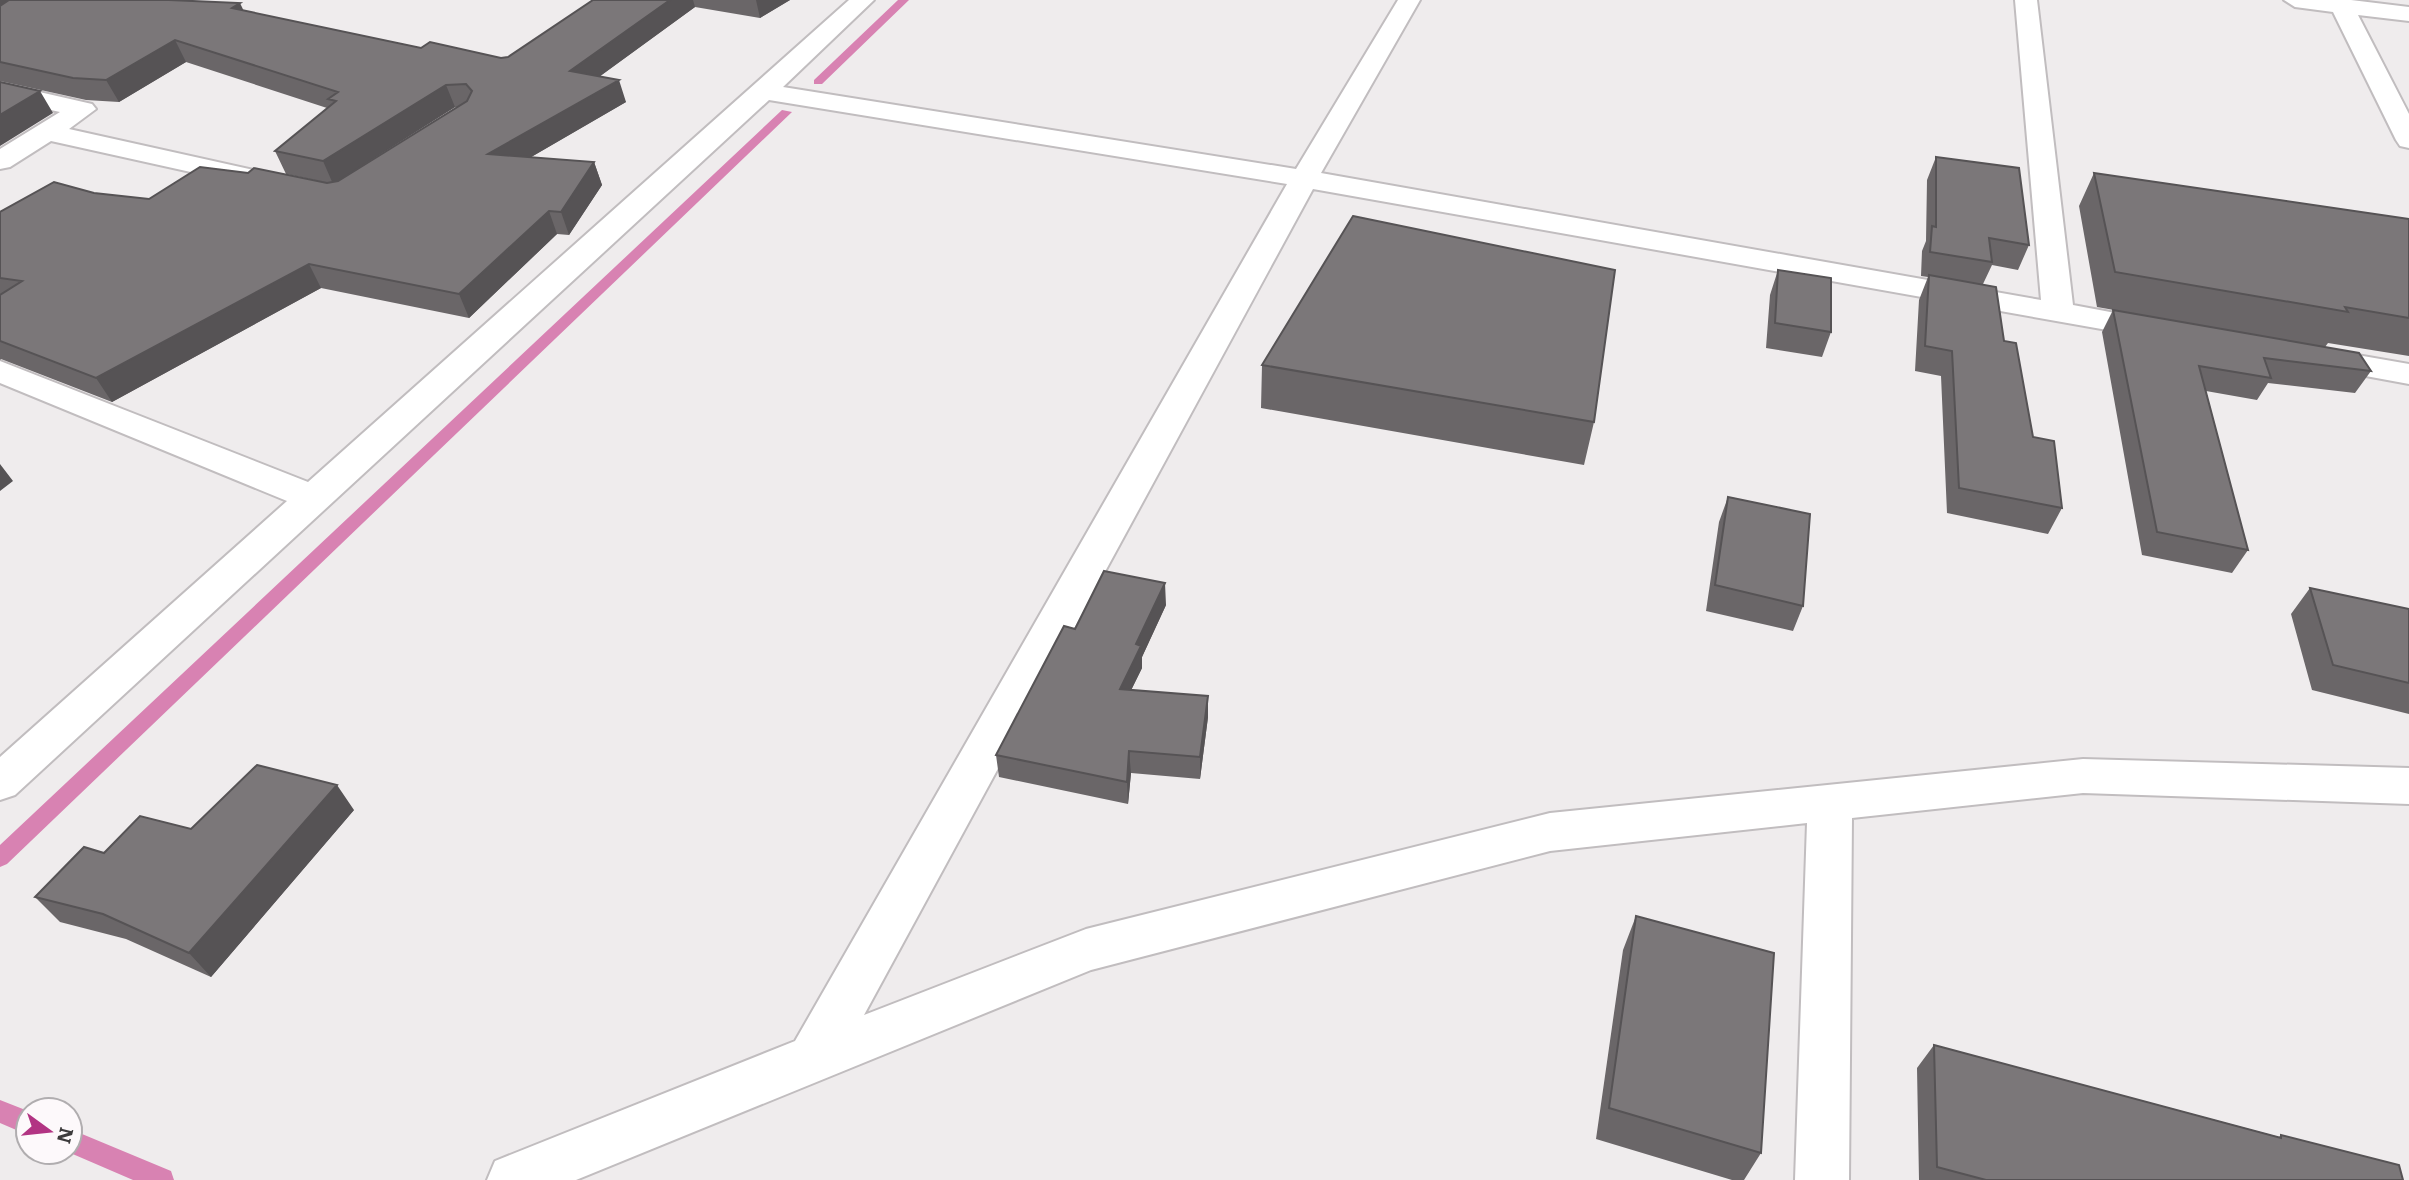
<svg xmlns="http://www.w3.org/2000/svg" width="2409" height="1180" font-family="Literata,serif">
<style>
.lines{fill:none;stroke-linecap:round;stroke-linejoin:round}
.stream{fill:#d882b2;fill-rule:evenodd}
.minor-casing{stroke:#c1bdbf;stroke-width:4}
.minor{fill:#fff;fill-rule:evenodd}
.wall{fill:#6a6668;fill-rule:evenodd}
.shaded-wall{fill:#565355}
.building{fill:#7b7779;stroke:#565355;stroke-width:2}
</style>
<rect width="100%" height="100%" fill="#efeced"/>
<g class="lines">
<path class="stream" d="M 898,0 L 909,0 L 822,84 L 814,84 L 814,80 Z
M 782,110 L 792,112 L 7,864 L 0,867 L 0,845 Z
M 0,1100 L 28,1111 L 28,1135 L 0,1123 Z
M 70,1129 L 171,1171 L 174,1180 L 133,1180 L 68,1152 L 70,1152 Z"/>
<defs>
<path id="minor" d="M 849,0 L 874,0 L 783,87 L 1296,169 L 1398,0 L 1420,0 L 1321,173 L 2041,300 L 2015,0 L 2037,0 L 2073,305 L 2158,321 L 2169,323 L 2174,330 L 2169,337 L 2158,339 L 1313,189 L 864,1015 L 1086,929 L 1550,813 L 2083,759 L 2409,768 L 2409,804 L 2083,793 L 1852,818 L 1849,1180 L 1795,1180 L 1807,823 L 1550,851 L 1091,970 L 576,1180 L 487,1180 L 495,1161 L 795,1041 L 1287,184 L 769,100 L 15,795 L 0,800 L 0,757 L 287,501 L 0,383 L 0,361 L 308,482 Z
M 2284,0 L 2351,0 L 2409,7 L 2409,21 L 2358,15 L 2409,114 L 2409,148 L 2400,146 L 2396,140 L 2333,12 L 2295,7 Z
M 0,83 L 92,104 L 96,109 L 69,129 L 263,172 L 273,174 L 277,180 L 273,186 L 263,188 L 51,141 L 10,167 L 0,169 L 0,149 L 60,112 L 0,99 Z
M 2317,348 L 2409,364 L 2409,384 L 2306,365 L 2301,358 L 2306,351 Z"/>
</defs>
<use href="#minor" class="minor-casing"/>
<use href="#minor" class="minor"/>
</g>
<path class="wall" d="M 0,0 L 197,1 L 421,48 L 501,58 L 508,57 L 593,0 L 790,0 L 760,18 L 695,7 L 600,76 L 626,102 L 531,157 L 594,162 L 602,185 L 569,235 L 557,234 L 469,318 L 321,288 L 112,402 L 1,359 L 0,360 L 0,212 L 94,193 L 149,199 L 328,183 L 286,174 L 275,151 L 327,108 L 186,62 L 119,102 L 86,100 L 0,81 ZM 455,107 L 458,107 L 338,181 Z
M 1936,157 L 2029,245 L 2018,270 L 1992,265 L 1983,284 L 2004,341 L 2033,437 L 2062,508 L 2048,534 L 1947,513 L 1941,376 L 1915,371 L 1919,300 L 1928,277 L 1921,276 L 1922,251 L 1926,241 L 1927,180 Z
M 2094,173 L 2409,219 L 2409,356 L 2328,343 L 2325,347 L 2097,307 L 2079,206 Z
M 1778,270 L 1831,332 L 1822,357 L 1766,348 L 1770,295 Z
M 2113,310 L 2371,371 L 2355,393 L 2268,383 L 2257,400 L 2206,391 L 2248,550 L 2232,573 L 2142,555 L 2102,332 Z
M 1262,365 L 1594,422 L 1584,465 L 1261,408 Z
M 1728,497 L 1803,606 L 1793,631 L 1706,611 L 1719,522 Z
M 2310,588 L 2409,609 L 2409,714 L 2312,690 L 2291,614 Z
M 1166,605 L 1142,657 L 1142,668 L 1131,690 L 1208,717 L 1200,779 L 1131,773 L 1128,804 L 999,777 L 996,755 L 1075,629 Z
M 354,810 L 211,977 L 126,939 L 60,922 L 35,897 L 104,853 L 191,829 Z
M 1636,916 L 1761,1153 L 1744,1180 L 1732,1180 L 1596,1139 L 1623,950 Z
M 1934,1045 L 2279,1137 L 2281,1135 L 2403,1180 L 1919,1180 L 1917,1068 Z"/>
<path class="shaded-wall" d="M 0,0 L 16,0 L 0,9 Z
M 670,0 L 693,0 L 695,7 L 577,93 L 570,71 Z
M 756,0 L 790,0 L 760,18 Z
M 240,3 L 250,24 L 232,8 Z
M 175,40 L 186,62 L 119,102 L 106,80 Z
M 619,80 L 626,102 L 497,177 L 488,154 Z
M 446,85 L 455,107 L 333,184 L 323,161 Z
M 40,91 L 53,113 L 0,146 L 0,115 Z
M 594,162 L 602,185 L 569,235 L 561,212 Z
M 549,211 L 557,234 L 469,318 L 459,294 Z
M 309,264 L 321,288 L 112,402 L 96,378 Z
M 0,464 L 13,481 L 0,491 Z
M 1165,583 L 1166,605 L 1142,657 L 1142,668 L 1121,711 L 1120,689 L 1136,644 Z
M 1208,696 L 1208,717 L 1200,779 L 1200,757 Z
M 1129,751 L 1131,773 L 1128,804 L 1127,782 Z
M 337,785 L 354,810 L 211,977 L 189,953 Z"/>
<path class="building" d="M 9,0 L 169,0 L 240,3 L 232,8 L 421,48 L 430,42 L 501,58 L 508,57 L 593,0 L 670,0 L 570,71 L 619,80 L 488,154 L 594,162 L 561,212 L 549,211 L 459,294 L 309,264 L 96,378 L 0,341 L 0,295 L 22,281 L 0,278 L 0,212 L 54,182 L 94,193 L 149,199 L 200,167 L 248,173 L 254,168 L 327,183 L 338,181 L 467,101 L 472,91 L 466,84 L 446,85 L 323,161 L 275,151 L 336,101 L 328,99 L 338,92 L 175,40 L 106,80 L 73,78 L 0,62 L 0,6 Z
M 0,82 L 40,91 L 0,115 Z
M 1936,157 L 2019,168 L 2029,245 L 1989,238 L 1992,262 L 1930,252 L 1932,226 L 1936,227 Z
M 2094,173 L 2409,219 L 2409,318 L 2345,307 L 2348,312 L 2115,272 Z
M 1353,216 L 1615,270 L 1594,422 L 1262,365 Z
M 1778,270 L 1831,278 L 1831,332 L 1775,323 Z
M 1929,275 L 1996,287 L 2004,341 L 2016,343 L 2033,437 L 2054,441 L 2062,508 L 1959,488 L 1952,351 L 1925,346 Z
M 2113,310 L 2359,353 L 2371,371 L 2264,358 L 2271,378 L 2199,366 L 2248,550 L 2157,532 Z
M 1728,497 L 1810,514 L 1803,606 L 1715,585 Z
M 1104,571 L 1165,583 L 1136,644 L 1141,646 L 1120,689 L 1208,696 L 1200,757 L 1129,751 L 1127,782 L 996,755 L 1064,626 L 1075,629 Z
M 2310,588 L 2409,609 L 2409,683 L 2333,665 Z
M 257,765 L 337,785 L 189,953 L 103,914 L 35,897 L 84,847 L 104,853 L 140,816 L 191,829 Z
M 1636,916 L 1774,953 L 1761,1153 L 1609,1108 Z
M 1934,1045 L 2281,1138 L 2281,1135 L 2399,1165 L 2403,1180 L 1986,1180 L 1937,1167 Z"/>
<g transform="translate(49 1131) rotate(105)"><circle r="33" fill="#fdf9fb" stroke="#b0adaf" stroke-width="2"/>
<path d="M0-5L12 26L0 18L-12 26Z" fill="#b23483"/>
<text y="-10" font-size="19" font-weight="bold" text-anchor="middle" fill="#3d3b3c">N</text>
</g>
</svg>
